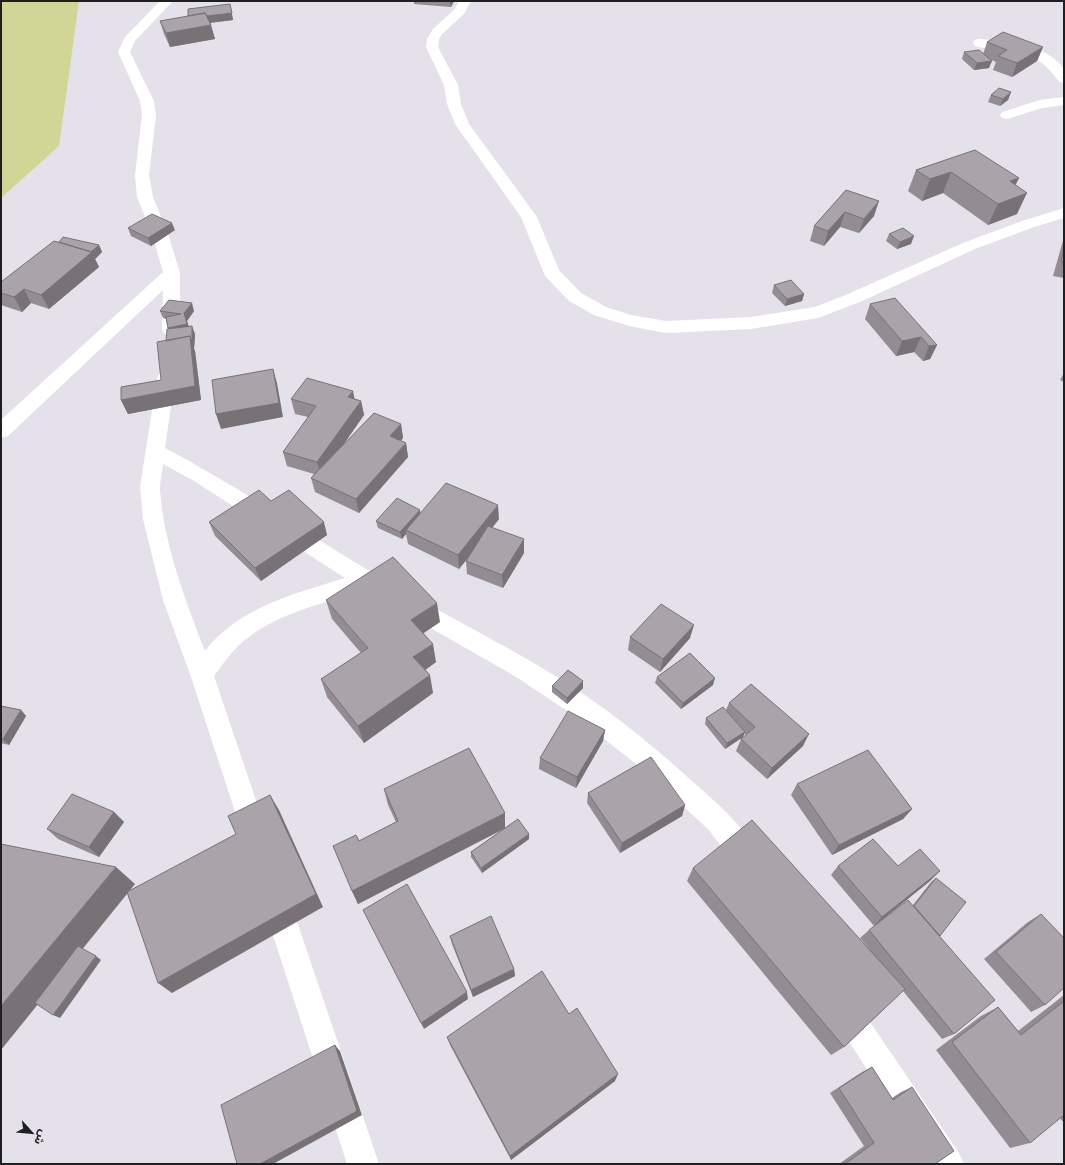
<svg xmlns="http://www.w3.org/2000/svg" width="1065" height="1165" font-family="'IBM Plex Sans','Noto Sans Arabic',sans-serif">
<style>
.green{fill:#d1d596}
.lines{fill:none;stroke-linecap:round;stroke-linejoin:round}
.street{fill:#fff;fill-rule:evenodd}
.wall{fill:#938c92}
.shaded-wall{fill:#787277}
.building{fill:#aba3aa;stroke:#787277}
</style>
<rect width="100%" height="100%" fill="#e5e1ea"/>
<path class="green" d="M 1,1 L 79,1 L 59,146 L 1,198 Z"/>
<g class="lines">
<path class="street" d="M 160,1 L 173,1 L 135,41 L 130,52 L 154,101 L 156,115 L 149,175 L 153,197 L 168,234 L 180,273 L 180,330 L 177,334 L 171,336 L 165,334 L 162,330 L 163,290 L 8,436 L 1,438 L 1,420 L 163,272 L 152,234 L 137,197 L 135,175 L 142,115 L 140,101 L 118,52 L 125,37 Z
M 459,1 L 471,1 L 464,14 L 442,34 L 439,39 L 438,47 L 458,85 L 461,104 L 469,124 L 537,217 L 559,270 L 581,293 L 606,307 L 631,315 L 666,321 L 751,317 L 815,307 L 848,294 L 963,243 L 1022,221 L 1064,208 L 1064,218 L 1034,227 L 975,249 L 860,302 L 818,318 L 751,329 L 666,333 L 629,326 L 594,315 L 569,301 L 545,276 L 521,217 L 455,124 L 447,104 L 444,85 L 426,47 L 427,39 L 433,29 L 455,9 Z
M 979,39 C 1006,41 1047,44 1064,69 L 1064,83 L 1059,82 C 1034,45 1011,55 975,46 L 973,43 L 975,40 Z
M 1064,97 L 1064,105 L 1042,108 L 1007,119 L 1002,118 L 1000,115 L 1002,112 L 1040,100 Z
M 166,372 L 173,374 L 175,378 L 165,448 C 237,486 303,532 373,573 C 444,616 521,651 589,698 C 625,723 660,752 692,781 C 718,804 748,829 761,861 L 757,870 L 748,874 L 739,870 L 709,830 L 644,770 L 572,714 L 513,675 L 364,590 C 322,604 273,614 239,645 C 230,654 222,665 214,676 L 268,836 L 264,845 L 255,849 L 246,845 L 190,674 L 163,600 L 143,519 L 140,487 L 157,378 L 159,374 ZM 163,464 L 194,481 L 345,578 C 294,594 239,607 205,651 C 186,602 163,542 160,489 C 160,481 162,472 163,464 Z
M 276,887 L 286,891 L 290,901 L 379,1164 L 347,1164 L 262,901 L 266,891 Z
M 843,992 L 853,997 L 959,1153 L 964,1164 L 929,1164 L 833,1017 L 828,1007 L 833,997 Z"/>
</g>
<path class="wall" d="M 414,1 L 454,1 L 451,7 L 414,4 Z
M 230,4 L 233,20 L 210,23 L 215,39 L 170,47 L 164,34 L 160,21 L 188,16 Z
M 987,42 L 1043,47 L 1037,61 L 1012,77 L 993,70 L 996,62 L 989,59 L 989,68 L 974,70 L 962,59 L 964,52 L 983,54 Z
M 1011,92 L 1008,100 L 1000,106 L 988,102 L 991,95 Z
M 975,150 L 1015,185 L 1017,214 L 988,225 L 943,193 L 922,201 L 908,191 L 916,170 Z
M 846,190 L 874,216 L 859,233 L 840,227 L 824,246 L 810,241 L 814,226 Z
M 128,228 L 175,230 L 151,246 L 131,236 Z
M 889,234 L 911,244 L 897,249 L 886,241 Z
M 1064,237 L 1064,278 L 1053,276 Z
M 59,242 L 99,245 L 102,252 L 95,259 L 99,267 L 49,309 L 31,303 L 22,312 L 1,305 L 1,282 Z
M 774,285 L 804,294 L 802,301 L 785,306 L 772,293 Z
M 870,304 L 937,345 L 930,359 L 923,361 L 914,352 L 896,356 L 865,319 Z
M 160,311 L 194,311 L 187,321 L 189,327 L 195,334 L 194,349 L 195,351 L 201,400 L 128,414 L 121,400 L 161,380 L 168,329 L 166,319 L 163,318 Z
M 1064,373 L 1064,382 L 1060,380 Z
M 291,399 L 354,399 L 361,401 L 364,415 L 344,444 L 401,424 L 403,438 L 401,441 L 406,443 L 408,457 L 359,513 L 315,492 L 311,478 L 314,474 L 287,466 L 283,452 L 308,417 L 295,414 Z
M 271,501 L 327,535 L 261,581 L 215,536 L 209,522 Z
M 421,513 L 499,519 L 492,528 L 524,553 L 503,588 L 467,574 L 466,561 L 468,558 L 459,569 L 408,544 L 406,534 L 402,539 L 378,528 L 376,521 Z
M 326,600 L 440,622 L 423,633 L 436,662 L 425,670 L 433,693 L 364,743 L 327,697 L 321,679 L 361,653 L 332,619 Z
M 630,637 L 690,638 L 660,672 L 628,650 Z
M 657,677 L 713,685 L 681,709 L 655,683 Z
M 583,681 L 583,688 L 567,704 L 552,692 L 552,686 Z
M 729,703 L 803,746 L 767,779 L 736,751 L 741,739 L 746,735 L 744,733 L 743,737 L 725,749 L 705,724 L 706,718 L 726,710 Z
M 1,706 L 21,710 L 26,716 L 9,745 L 1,743 Z
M 605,730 L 603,741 L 576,788 L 539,769 L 540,758 Z
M 797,784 L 912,809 L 903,819 L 832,855 L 791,795 Z
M 384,789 L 505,828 L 529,834 L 529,839 L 482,873 L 471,857 L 471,852 L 502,830 L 358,904 L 352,891 L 359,841 L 396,822 L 388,805 Z
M 588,793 L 685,805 L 682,816 L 620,853 L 587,803 Z
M 114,812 L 124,822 L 99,857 L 58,839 L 47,829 Z
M 838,866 L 898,866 L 930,881 L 874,926 L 831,875 Z
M 693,868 L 870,950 L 860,938 L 869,930 L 913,905 L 931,882 L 936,878 L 940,936 L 954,1034 L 942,1039 L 903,991 L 844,1047 L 831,1055 L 687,881 Z
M 1041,914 L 1045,1005 L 1031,1012 L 984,959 L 1028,922 Z
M 450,936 L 514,969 L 515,976 L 473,997 L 452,944 Z
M 1064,995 L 1064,1123 L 1060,1118 L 1030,1143 L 1010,1148 L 936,1050 L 981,1016 L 998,1007 L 1018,1031 Z
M 569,1014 L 615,1081 L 511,1160 L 450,1045 L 447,1037 Z
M 872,1067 L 892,1098 L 901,1092 L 912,1087 L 935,1164 L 839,1164 L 864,1146 L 830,1093 L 862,1072 Z"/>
<path class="shaded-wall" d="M 450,1 L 454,1 L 451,7 Z
M 230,4 L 233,20 L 191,25 L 189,18 Z
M 211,25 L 215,39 L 170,47 L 166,33 Z
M 1043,47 L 1037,61 L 1012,77 L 1017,63 Z
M 992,61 L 989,68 L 974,70 L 977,63 Z
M 1011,92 L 1008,100 L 1000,106 L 1003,99 Z
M 951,172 L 943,193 L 922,201 L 930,179 Z
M 1019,178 L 1009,199 L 1010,181 Z
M 1027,193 L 1017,214 L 988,225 L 998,204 Z
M 879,201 L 874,216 L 859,233 L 864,219 Z
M 845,212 L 840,227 L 824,246 L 828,231 Z
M 172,223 L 175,230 L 151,246 L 148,238 Z
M 914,236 L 911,244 L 897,249 L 900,242 Z
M 99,245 L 102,252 L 95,259 L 99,267 L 49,309 L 41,295 L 88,255 Z
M 24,289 L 31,303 L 22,312 L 14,297 Z
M 804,294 L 802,301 L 785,306 L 787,299 Z
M 192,303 L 194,311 L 187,321 L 190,331 L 171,335 L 168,328 L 184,313 Z
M 192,326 L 195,334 L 194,349 L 195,351 L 201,400 L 128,414 L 121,400 L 195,386 L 190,336 Z
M 921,337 L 914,352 L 896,356 L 902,341 Z
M 937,345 L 930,359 L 923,361 L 929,346 Z
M 273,369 L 277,383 L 283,417 L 221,429 L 216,414 Z
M 353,391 L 356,406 L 348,397 Z
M 361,401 L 364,415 L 321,476 L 317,462 Z
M 401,424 L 403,438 L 392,450 L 390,436 Z
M 406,443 L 408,457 L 359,513 L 356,499 Z
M 498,505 L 499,519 L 459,569 L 458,555 Z
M 420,510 L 421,517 L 406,530 L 406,534 L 402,539 L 400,532 Z
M 324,522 L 327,535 L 261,581 L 255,568 Z
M 524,539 L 524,553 L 503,588 L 502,575 Z
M 437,603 L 440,622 L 415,639 L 411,620 Z
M 694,625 L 690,638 L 660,672 L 663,659 Z
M 433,644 L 436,662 L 417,676 L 413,657 Z
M 430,675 L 433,693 L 364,743 L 358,726 Z
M 715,678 L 713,685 L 681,709 L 683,703 Z
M 583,681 L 583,688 L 567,704 L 567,698 Z
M 21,710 L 26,716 L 9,745 L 3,739 Z
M 605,730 L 603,741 L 576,788 L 577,777 Z
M 745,732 L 743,737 L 725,749 L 727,743 Z
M 809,734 L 803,746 L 767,779 L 772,768 Z
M 270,795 L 279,810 L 323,907 L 172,993 L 158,983 Z
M 685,805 L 682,816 L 620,853 L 622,843 Z
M 912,809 L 903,819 L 832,855 L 839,845 Z
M 114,812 L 124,822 L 99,857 L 89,847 Z
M 505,813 L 505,828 L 358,904 L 352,891 Z
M 529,834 L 529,839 L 482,873 L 481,868 Z
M 116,867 L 135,884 L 1,1050 L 1,1006 Z
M 940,871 L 930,881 L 874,926 L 882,917 Z
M 96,956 L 101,960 L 60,1018 L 53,1015 Z
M 514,969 L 515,976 L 473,997 L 471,990 Z
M 467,992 L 468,999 L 424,1029 L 421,1023 Z
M 335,1045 L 340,1051 L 362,1115 L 273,1164 L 260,1164 Z
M 618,1074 L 615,1081 L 511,1160 L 510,1156 Z"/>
<path class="building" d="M 230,4 L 232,13 L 207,16 L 205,13 L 188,16 L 188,9 Z
M 205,13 L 211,25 L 166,33 L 160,21 Z
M 1003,32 L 1043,47 L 1017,63 L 998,56 L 1007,50 L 987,42 Z
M 979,50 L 992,61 L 977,63 L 964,52 Z
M 999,88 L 1011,92 L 1003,99 L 991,95 Z
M 975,150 L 1019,178 L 1010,181 L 1027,193 L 998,204 L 951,172 L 930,179 L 916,170 Z
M 846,190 L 879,201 L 864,219 L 845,212 L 828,231 L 814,226 Z
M 152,214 L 172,223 L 148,238 L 128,228 Z
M 903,228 L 914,236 L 900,242 L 889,234 Z
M 63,237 L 99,245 L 91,252 L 59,242 Z
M 54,241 L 92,252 L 41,295 L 24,289 L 14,297 L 1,293 L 1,282 Z
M 1064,250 L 1064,262 L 1061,261 Z
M 791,280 L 804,294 L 787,299 L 774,285 Z
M 895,298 L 937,345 L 929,346 L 921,337 L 902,341 L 870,304 Z
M 169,300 L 192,303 L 184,313 L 187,324 L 168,328 L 166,317 L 181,314 L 160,311 Z
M 192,326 L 192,342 L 190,336 L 166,341 L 167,329 Z
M 190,336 L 195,386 L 121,400 L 121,387 L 161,380 L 157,342 Z
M 273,369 L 279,403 L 216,414 L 212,380 Z
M 307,378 L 353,391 L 348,397 L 361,401 L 317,462 L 283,452 L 316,406 L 291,399 Z
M 374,413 L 401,424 L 390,436 L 406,443 L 356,499 L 311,478 Z
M 446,483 L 498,505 L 458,555 L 406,530 Z
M 259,490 L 271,501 L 289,490 L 324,522 L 255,568 L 209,522 Z
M 397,498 L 420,510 L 400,532 L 376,521 Z
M 488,526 L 524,539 L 502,575 L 466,561 Z
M 393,557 L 437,603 L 411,620 L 433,644 L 413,657 L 430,675 L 358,726 L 321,679 L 368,648 L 326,600 Z
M 661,604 L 694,625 L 663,659 L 630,637 Z
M 690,653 L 715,678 L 683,703 L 657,677 Z
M 568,670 L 583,681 L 567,698 L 552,686 Z
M 751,684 L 809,734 L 772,768 L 741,739 L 755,727 L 729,703 Z
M 1,706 L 21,710 L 3,739 L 1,739 Z
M 723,707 L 745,732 L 727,743 L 706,718 Z
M 568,711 L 605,730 L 577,777 L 540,758 Z
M 469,748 L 505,813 L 352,891 L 333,846 L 356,835 L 359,841 L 398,821 L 384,789 Z
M 868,750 L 912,809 L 839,845 L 797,784 Z
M 651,757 L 685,805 L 622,843 L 588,793 Z
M 72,794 L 114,812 L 89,847 L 47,829 Z
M 270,795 L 316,894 L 158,983 L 127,892 L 236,834 L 228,816 Z
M 518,819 L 529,834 L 481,868 L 471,852 Z
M 752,820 L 905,989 L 844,1047 L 693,868 Z
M 873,839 L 898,866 L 920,849 L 940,871 L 882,917 L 838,866 Z
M 1,844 L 116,867 L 1,1006 Z
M 936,878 L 966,902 L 940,936 L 914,906 Z
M 407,884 L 467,992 L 421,1023 L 363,910 Z
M 908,900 L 995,1000 L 954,1034 L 869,930 Z
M 1041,914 L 1064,938 L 1064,988 L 1045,1005 L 996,952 Z
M 491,916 L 514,969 L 471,990 L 450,936 Z
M 78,946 L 96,956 L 53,1015 L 35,1003 Z
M 542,971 L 569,1014 L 577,1008 L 618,1074 L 510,1156 L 447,1037 Z
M 1064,1001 L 1064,1115 L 1030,1143 L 952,1042 L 998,1007 L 1021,1035 Z
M 335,1045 L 357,1111 L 260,1164 L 237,1164 L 221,1105 Z
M 872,1067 L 893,1100 L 912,1087 L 954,1151 L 935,1164 L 845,1164 L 874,1143 L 839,1088 Z"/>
<rect width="1065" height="1165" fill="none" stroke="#1f1e21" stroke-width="4"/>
<g transform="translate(32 1133) rotate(117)" stroke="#e5e1ea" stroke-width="3" paint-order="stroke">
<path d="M0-3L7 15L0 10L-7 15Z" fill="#1f1e21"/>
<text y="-6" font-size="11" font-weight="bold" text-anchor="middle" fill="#1f1e21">ش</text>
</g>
</svg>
